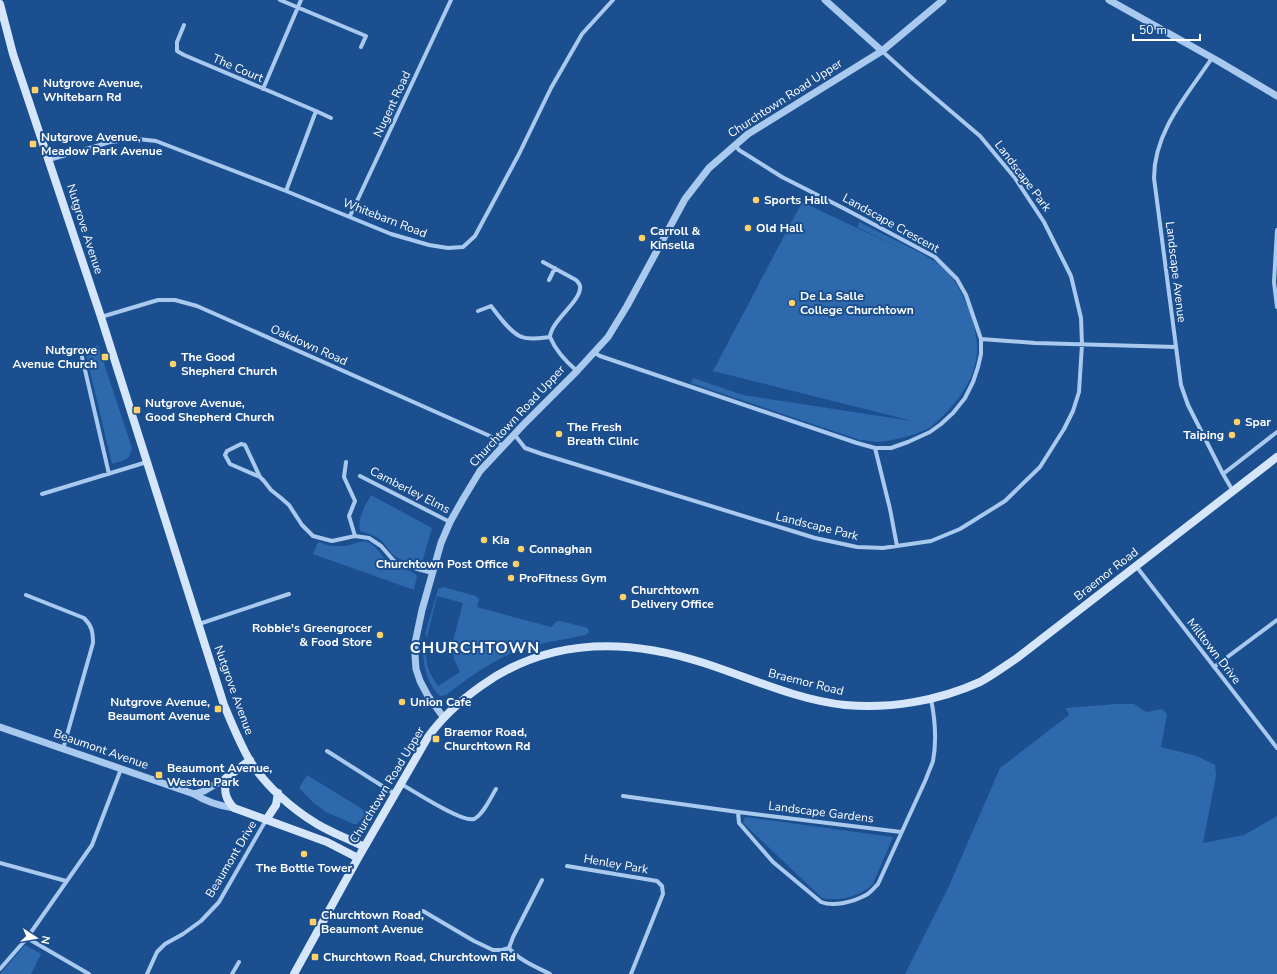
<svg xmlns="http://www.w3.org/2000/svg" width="1277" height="974" font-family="'Nunito Sans',sans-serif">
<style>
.green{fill:#2e69ad}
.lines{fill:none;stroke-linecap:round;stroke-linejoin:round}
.minor{stroke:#a9c9ee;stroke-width:4}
.tertiary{stroke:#a9c9ee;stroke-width:7}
.secondary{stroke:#d6e6fa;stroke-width:8}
.poi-dot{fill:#ffd166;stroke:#1b4f8f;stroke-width:1.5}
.labels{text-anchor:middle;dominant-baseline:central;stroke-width:4;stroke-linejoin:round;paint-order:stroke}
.street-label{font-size:12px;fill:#fff;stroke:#1b4f8f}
.poi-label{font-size:12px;font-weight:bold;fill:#fff;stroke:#1b4f8f;text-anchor:start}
.district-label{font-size:16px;font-weight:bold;letter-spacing:1px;fill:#fff;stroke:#1b4f8f}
</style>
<rect width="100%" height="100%" fill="#1b4f8f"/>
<path class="green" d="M 802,202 L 906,251 L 857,227 L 859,222 C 874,230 889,237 905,245 C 920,253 939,261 950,275 C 965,294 978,327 977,351 C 976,377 960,399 942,417 C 938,420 935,424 931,427 C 918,435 889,442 875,442 C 870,441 865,440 860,440 L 691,383 L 693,378 L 743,395 L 913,421 L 713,371 Z
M 98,345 L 132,448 C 130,461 123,460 112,464 L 85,350 Z
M 371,495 L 432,528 L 421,566 C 411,564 400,560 392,554 C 388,550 386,545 382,541 C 376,536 368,533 360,531 C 357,518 365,506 371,495 Z
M 364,541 C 367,542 371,543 373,545 C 380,551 383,559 391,564 C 399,568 413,570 417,576 L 414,590 L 313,554 L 318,542 L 331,546 L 345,546 Z
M 443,587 L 476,596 L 479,599 L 477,607 L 551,627 L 557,621 L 560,621 L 588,628 L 589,632 L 586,635 C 562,640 537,643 514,652 C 489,663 467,679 446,695 L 440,696 C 427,684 423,666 423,649 L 426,649 C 426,667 429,672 438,686 L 460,672 L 454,659 L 452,645 L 463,603 L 437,596 L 427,637 L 425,634 L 438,589 Z
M 1116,704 L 1134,704 L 1146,712 L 1162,709 L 1167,714 L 1161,747 L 1197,756 L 1215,765 L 1216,776 L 1203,843 L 1244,835 L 1277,816 L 1277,974 L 905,974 L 949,886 L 1000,768 L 1069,715 L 1066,708 Z
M 307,775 L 359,807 L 367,813 L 357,824 L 353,824 L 326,812 L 315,804 L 299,788 Z
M 745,817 L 893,837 L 873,884 C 861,896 839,902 822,898 L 743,823 Z
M 25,945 L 41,954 L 31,974 L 0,974 Z"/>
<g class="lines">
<path class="minor" d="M 280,0 L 366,36 L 361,47
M 184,25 L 177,42 L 177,51 L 184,55 L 316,111 L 286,191
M 1212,58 C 1188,94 1154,131 1154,178 L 1181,385 L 1188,405 L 1223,474 L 1233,491
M 263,89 L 301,0
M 316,111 L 331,118
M 49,160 L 110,142 L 138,139 L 156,141 L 286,191 L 391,234 L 429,245 L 448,248 L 463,247 L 475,236 L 519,154 L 551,88 L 582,34 L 613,0
M 350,216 L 451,0
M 1277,230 L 1274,282 L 1277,307
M 543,262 L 576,280 C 578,282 581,285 580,288 C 580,302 551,321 550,337 C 556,351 565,361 577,371
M 549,280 L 555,268
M 478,311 L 491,306 C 498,315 511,334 522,337 C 530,340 541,338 550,337
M 101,317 L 158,300 L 175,300 L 197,306 L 490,436 L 503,446
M 981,339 L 1035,343 L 1176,347
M 593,352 L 600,356 L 857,443 L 875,448 L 891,448 L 908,442 L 930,432 L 941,424 L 953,413 L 965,398 L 973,382 L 978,367 L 981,354 L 981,339 L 966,295 L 957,279 L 935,257 L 845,209 L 782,177 L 739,150 L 735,145
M 82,357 L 109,474
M 514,434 L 525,448 L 542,454 L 815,538 L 857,547 L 883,548 L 931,541 L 960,529 L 1005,501 L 1040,467 L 1064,429 L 1073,411 L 1079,392 L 1082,344 L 1081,318 L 1071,276 L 1044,222 L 1015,178 L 980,136 L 913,79 L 882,51
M 875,448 L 890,509 L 897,546
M 346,462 L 344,477 L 355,501 L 349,516 L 355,536 L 369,538 L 381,546 L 394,561 L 407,566 L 432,573
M 1223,474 L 1277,432
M 360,476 L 450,522
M 260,477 L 245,445 L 241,444 L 227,451 L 225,455 L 230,464 L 260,477 L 264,481 L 271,490 L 281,498 L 289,505 L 302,525 L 313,536 L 332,541 L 355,536
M 42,494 L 147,462
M 1136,566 L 1277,748
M 26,595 L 84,618 C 92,626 93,632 93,643 L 63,749
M 199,624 L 289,594
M 1214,667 L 1277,620
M 327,751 L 395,794
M 401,784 C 414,791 462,823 474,819 C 483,815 491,797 496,789
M 623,796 L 738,812 L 901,832
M 738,812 L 739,823 L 773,862 L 821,902 C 834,907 853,902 866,895 C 870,893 874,888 878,884 L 926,779 C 928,773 931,767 933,761 C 937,740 935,719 931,699
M 0,863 L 66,881
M 567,866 L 657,881 L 662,886 L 663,894 L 631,974
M 423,911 L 474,941 L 493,950 L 502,950 L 509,948 L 513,937 L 542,880
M 27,938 L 89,974
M 509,948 C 519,960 536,967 550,974
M 0,969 L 27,938 L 92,845 L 121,769
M 147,974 L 157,952 L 165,944 L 183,934 L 201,921 L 219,902 L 266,820
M 232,974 L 239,962"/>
<path class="tertiary" d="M 825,0 L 882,51
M 1109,0 L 1218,61 L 1277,96
M 444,718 L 428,696 L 420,681 L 416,669 L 415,655 L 415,643 L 422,610 L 441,543 L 450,522 L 463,499 L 480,471 L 523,425 L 577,371 L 608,337 L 627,306 L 685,199 L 709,168 L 748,134 L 882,51 L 943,0
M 0,727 L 194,794 C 207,802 219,806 234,808
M 194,794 L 204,791 L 226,778"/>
<path class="secondary" d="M 0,4 L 13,54 L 101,317 L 224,705 C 232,724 240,744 250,761 C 266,786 292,809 317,824 C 332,833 349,839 364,847
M 250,760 L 226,778 C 224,791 225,799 234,808 L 327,842 L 358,858
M 266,820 L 276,805 L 278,793
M 294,974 L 358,858 L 428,737 C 443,716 460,701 481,686 C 549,637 627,638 704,663 C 750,678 797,700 845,705 C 890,709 938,701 980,682 C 993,675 1005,666 1017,658 L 1277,457"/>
</g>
<g class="poi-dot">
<rect x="31" y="86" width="8" height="8" rx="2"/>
<rect x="29" y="140" width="8" height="8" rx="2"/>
<circle cx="756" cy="200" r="4"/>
<circle cx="748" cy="228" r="4"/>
<circle cx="642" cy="238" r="4"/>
<circle cx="792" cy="303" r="4"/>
<rect x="101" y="353" width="8" height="8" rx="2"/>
<circle cx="173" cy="364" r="4"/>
<rect x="133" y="406" width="8" height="8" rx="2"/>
<circle cx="1237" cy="422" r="4"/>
<circle cx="559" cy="434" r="4"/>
<circle cx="1232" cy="435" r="4"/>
<circle cx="484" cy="540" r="4"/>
<circle cx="521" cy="549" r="4"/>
<circle cx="516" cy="564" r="4"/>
<circle cx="511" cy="578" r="4"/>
<circle cx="623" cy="597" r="4"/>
<circle cx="380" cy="635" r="4"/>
<circle cx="402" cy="702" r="4"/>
<rect x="214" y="705" width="8" height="8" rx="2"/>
<rect x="432" y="735" width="8" height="8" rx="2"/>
<rect x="155" y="771" width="8" height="8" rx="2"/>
<circle cx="304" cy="854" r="4"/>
<rect x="309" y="918" width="8" height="8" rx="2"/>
<rect x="311" y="953" width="8" height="8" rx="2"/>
</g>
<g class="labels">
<g class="street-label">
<text transform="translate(238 68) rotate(23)">The Court</text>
<text transform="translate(785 98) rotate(-33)">Churchtown Road Upper</text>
<text transform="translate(392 104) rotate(-65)">Nugent Road</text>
<text transform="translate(1023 176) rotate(53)">Landscape Park</text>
<text transform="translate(385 218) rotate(21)">Whitebarn Road</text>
<text transform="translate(891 223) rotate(29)">Landscape Crescent</text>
<text transform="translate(85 229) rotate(72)">Nutgrove Avenue</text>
<text transform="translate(1176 272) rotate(83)">Landscape Avenue</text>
<text transform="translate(309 345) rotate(24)">Oakdown Road</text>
<text transform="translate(517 416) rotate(-47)">Churchtown Road Upper</text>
<text transform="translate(410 490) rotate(27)">Camberley Elms</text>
<text transform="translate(817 526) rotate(14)">Landscape Park</text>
<text transform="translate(1106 574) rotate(-38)">Braemor Road</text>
<text transform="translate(1214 651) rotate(52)">Milltown Drive</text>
<text transform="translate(806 682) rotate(14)">Braemor Road</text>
<text transform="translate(234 690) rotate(70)">Nutgrove Avenue</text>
<text transform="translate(101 749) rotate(19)">Beaumont Avenue</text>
<text transform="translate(387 785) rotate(-59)">Churchtown Road Upper</text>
<text transform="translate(821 812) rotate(7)">Landscape Gardens</text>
<text transform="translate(231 859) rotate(-59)">Beaumont Drive</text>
<text transform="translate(616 864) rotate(10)">Henley Park</text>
</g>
<g class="poi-label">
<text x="43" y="83">Nutgrove Avenue,<tspan x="43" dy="14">Whitebarn Rd</tspan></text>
<text x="41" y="137">Nutgrove Avenue,<tspan x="41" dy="14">Meadow Park Avenue</tspan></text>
<text x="764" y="200">Sports Hall</text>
<text x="756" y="228">Old Hall</text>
<text x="650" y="231">Carroll &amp;<tspan x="650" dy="14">Kinsella</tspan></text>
<text x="800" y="296">De La Salle<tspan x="800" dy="14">College Churchtown</tspan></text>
<text x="97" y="350" text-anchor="end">Nutgrove<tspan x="97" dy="14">Avenue Church</tspan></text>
<text x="181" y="357">The Good<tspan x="181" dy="14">Shepherd Church</tspan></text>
<text x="145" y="403">Nutgrove Avenue,<tspan x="145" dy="14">Good Shepherd Church</tspan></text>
<text x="1245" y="422">Spar</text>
<text x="567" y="427">The Fresh<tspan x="567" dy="14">Breath Clinic</tspan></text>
<text x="1224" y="435" text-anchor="end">Taiping</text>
<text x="492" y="540">Kia</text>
<text x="529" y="549">Connaghan</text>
<text x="508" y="564" text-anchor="end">Churchtown Post Office</text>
<text x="519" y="578">ProFitness Gym</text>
<text x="631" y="590">Churchtown<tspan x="631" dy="14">Delivery Office</tspan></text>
<text x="372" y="628" text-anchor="end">Robbie's Greengrocer<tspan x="372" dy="14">&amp; Food Store</tspan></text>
<text x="210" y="702" text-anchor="end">Nutgrove Avenue,<tspan x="210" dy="14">Beaumont Avenue</tspan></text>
<text x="410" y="702">Union Cafe</text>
<text x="444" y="732">Braemor Road,<tspan x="444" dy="14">Churchtown Rd</tspan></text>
<text x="167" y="768">Beaumont Avenue,<tspan x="167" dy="14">Weston Park</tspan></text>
<text x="304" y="868" text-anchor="middle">The Bottle Tower</text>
<text x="321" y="915">Churchtown Road,<tspan x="321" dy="14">Beaumont Avenue</tspan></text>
<text x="323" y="957">Churchtown Road, Churchtown Rd</text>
</g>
<g class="district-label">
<text x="475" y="648">CHURCHTOWN</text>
</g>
</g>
<g transform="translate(36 938) rotate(102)" stroke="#1b4f8f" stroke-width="3" paint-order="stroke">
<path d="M0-3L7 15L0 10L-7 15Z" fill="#ffffff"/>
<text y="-6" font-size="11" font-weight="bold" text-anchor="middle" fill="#ffffff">N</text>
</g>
<path d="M1133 34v6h67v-6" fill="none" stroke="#ffffff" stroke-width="2"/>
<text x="1139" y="34" font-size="12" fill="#ffffff" stroke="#1b4f8f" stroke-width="3" paint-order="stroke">50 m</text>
</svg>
